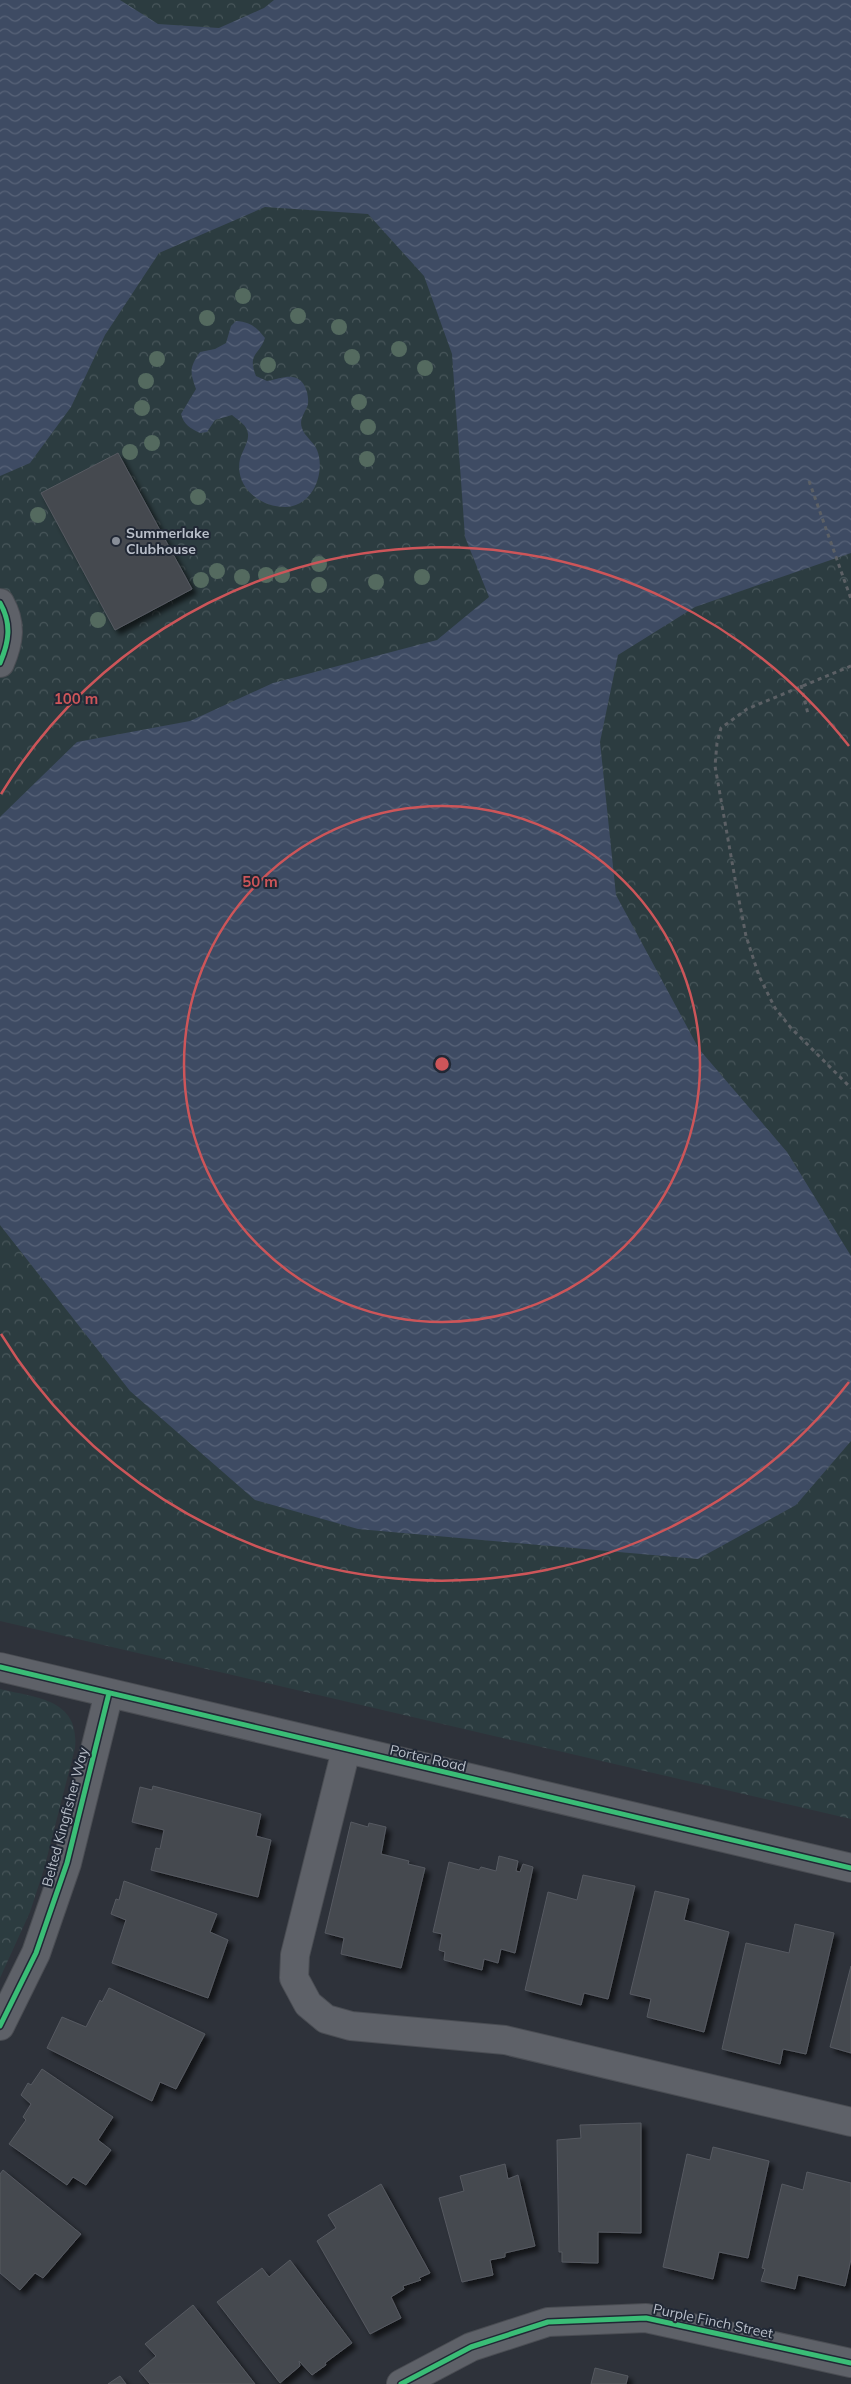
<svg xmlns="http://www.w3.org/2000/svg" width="851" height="2384" font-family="Mulish,sans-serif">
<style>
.park{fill:url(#park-crowns)}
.water{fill:url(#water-waves)}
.building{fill:#45484f;stroke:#565a61;filter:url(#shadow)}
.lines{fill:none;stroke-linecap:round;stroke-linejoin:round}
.minor-casing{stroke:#4a4d53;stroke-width:30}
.path{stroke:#5c6065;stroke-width:3;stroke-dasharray:4 4;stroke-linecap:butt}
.minor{stroke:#5e6168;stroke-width:28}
.cycleway-casing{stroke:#212835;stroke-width:8}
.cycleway{stroke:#3abd76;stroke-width:5}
.tree{fill:#546a5f}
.ring{fill:none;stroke:#cd5559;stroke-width:2.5}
.poi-dot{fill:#888e98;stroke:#212835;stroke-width:2}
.labels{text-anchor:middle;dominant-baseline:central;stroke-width:4;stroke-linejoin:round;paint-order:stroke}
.poi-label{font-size:14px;font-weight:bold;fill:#b9bfca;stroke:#212835;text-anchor:start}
.street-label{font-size:14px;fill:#b9bfca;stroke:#212835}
.centre{fill:#cd5559;stroke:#212835;stroke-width:2.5}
.ring-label{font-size:15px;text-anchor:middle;font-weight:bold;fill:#cd5559;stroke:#212835;stroke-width:4;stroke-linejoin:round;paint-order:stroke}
</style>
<defs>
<pattern id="park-crowns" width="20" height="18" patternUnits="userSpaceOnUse" patternTransform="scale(1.25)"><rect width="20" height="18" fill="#2c3c40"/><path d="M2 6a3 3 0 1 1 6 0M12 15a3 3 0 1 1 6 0" fill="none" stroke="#48565a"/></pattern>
<pattern id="water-waves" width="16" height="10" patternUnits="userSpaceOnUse" patternTransform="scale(1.25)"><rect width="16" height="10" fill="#3e4b63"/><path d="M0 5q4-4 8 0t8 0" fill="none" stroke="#586378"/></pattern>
<filter id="shadow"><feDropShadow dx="4.5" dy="4.5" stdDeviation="2.5" flood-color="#0009"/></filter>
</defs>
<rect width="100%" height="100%" fill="#2e323a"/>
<path class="park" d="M 0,0 L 851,0 L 851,1819 L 0,1621 Z
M 0,1689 C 37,1698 80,1699 75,1748 L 44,1869 L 30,1912 L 0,1978 Z"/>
<path class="water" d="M 0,0 L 120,0 L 158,24 L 219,28 L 264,8 L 274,0 L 851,0 L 851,553 L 695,607 L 618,655 L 600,742 L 616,895 L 699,1049 L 787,1152 L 851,1256 L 851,1441 L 796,1505 L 698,1559 L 358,1529 L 255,1500 L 130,1391 L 0,1225 L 0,817 L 77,742 L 190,721 L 273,683 L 437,640 L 489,597 L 465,537 L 452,354 L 424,276 L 368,214 L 265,207 L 159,253 L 105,335 L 71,407 L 30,463 L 0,476 Z
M 236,321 C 251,322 256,327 265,338 C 259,356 247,353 256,376 L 267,381 C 284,378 300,369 307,392 C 308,397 309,403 307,407 C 304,414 299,420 302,428 C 304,436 314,442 317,450 C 326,472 313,507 285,507 C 260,507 234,487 240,459 C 242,452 249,441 248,434 C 247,425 239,421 232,415 L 215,420 L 207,432 L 200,433 C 190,428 184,425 181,414 L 196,389 C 190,372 189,368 200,352 L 215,349 L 226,343 L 231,326 Z"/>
<path class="building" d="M 118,453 L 192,589 L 115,630 L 41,493 Z
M 153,1786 L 261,1814 L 256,1836 L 271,1840 L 258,1897 L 151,1870 L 156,1848 L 160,1849 L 164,1830 L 132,1822 L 140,1787 L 152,1790 Z
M 351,1822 L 368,1827 L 369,1823 L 386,1827 L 381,1854 L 409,1861 L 408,1864 L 425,1868 L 401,1968 L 341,1954 L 344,1938 L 325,1933 Z
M 499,1856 L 518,1861 L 516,1871 L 520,1872 L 523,1864 L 533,1867 L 515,1953 L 501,1949 L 498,1963 L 484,1959 L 482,1970 L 444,1960 L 445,1952 L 439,1950 L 442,1934 L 433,1932 L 449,1862 L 479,1870 L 481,1867 L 496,1871 Z
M 583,1875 L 635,1886 L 608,1999 L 584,1993 L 581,2005 L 525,1990 L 548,1892 L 577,1900 Z
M 124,1881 L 217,1914 L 210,1932 L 228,1940 L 208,1998 L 112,1963 L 126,1920 L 111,1914 L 116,1899 L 119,1900 Z
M 655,1891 L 689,1899 L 684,1920 L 729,1932 L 704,2032 L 647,2017 L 651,1999 L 630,1994 Z
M 795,1924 L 834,1933 L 806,2054 L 783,2049 L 780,2064 L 722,2049 L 746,1943 L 789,1953 Z
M 851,1966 L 851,2053 L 830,2047 Z
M 109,1988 L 205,2034 L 176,2089 L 160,2082 L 152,2101 L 47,2048 L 62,2017 L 86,2027 L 100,2000 L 102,2002 Z
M 42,2069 L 113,2117 L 98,2140 L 111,2150 L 86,2185 L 73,2177 L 67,2185 L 9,2144 L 26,2120 L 23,2117 L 31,2104 L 21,2095 L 28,2083 L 31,2085 Z
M 641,2123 L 641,2233 L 598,2232 L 598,2263 L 562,2262 L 562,2252 L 559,2252 L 557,2140 L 581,2138 L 580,2125 Z
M 713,2147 L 769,2161 L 748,2258 L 719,2252 L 713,2279 L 663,2267 L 687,2154 L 710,2160 Z
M 505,2164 L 508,2179 L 518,2175 L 535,2246 L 505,2253 L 505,2257 L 490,2260 L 493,2275 L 462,2282 L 439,2198 L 464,2191 L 460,2176 Z
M 3,2170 L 81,2234 L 43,2278 L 35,2273 L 20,2290 L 0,2273 L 0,2174 Z
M 807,2172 L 851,2183 L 851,2259 L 845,2286 L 798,2275 L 795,2289 L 761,2281 L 765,2269 L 762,2268 L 782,2184 L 803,2190 Z
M 381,2184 L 430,2273 L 419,2278 L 421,2280 L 403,2286 L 404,2289 L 391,2297 L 401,2318 L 370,2334 L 317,2241 L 336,2228 L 328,2215 Z
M 290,2260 L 352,2343 L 325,2363 L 326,2365 L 312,2375 L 299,2361 L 300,2366 L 280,2383 L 217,2302 L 262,2268 L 269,2277 Z
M 193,2305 L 255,2384 L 150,2384 L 139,2371 L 156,2356 L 145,2344 Z
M 595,2368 L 628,2376 L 626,2384 L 591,2384 Z
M 120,2376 L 126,2384 L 108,2384 Z"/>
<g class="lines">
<defs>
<path id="minor" d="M 0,603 C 12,624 9,642 0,663
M 0,1667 L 851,1868
M 346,1750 L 295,1955 L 294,1978 L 308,2004 L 326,2019 L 351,2026 L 505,2040 L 851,2122
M 0,2026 L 36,1953 L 67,1863 L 109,1693
M 401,2384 L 471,2347 L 548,2322 L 646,2318 L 851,2363"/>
</defs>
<use href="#minor" class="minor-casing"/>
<path class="path" d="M 809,481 L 851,599
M 851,666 L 747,709 L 721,728 L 717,743 L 715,766 L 737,890 L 746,936 L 759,976 L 775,1008 L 791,1028 L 851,1088
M 801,685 L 808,714"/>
<use href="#minor" class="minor"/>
<defs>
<path id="cycleway" d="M 0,603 C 12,624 9,642 0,663
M 0,1667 L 851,1868
M 0,2026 L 36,1953 L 67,1863 L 109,1693
M 401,2384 L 471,2347 L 548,2322 L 646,2318 L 851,2363"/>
</defs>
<use href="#cycleway" class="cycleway-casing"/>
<use href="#cycleway" class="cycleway"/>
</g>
<g class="tree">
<circle cx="243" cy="296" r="8"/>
<circle cx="298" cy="316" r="8"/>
<circle cx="207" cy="318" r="8"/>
<circle cx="339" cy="327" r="8"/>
<circle cx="399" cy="349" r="8"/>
<circle cx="352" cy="357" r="8"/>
<circle cx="157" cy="359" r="8"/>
<circle cx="268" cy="365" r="8"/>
<circle cx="425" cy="368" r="8"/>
<circle cx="146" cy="381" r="8"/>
<circle cx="359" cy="402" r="8"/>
<circle cx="142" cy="408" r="8"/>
<circle cx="368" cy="427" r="8"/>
<circle cx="152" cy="443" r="8"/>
<circle cx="130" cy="452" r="8"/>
<circle cx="367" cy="459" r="8"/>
<circle cx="198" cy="497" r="8"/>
<circle cx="38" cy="515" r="8"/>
<circle cx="319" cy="564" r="8"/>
<circle cx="217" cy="571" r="8"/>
<circle cx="266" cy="575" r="8"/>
<circle cx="282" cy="575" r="8"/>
<circle cx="242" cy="577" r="8"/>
<circle cx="422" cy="577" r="8"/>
<circle cx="201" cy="580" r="8"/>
<circle cx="376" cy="582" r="8"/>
<circle cx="319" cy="585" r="8"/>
<circle cx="98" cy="620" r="8"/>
</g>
<g class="ring">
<circle cx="442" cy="1064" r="258"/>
<path d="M849 1382A517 517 0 0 1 1 1334M1 794A517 517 0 0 1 849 746"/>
</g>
<circle class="poi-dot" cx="116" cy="541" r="5"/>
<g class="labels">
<g class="poi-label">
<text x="126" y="533">Summerlake<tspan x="126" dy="16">Clubhouse</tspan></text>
</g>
<g class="street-label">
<text transform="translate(428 1758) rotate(13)">Porter Road</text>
<text transform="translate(65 1817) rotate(-75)">Belted Kingfisher Way</text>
<text transform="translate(713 2321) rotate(12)">Purple Finch Street</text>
</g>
</g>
<circle cx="442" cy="1064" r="8" class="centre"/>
<g class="ring-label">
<text x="76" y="704">100 m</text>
<text x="260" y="887">50 m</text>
</g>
</svg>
